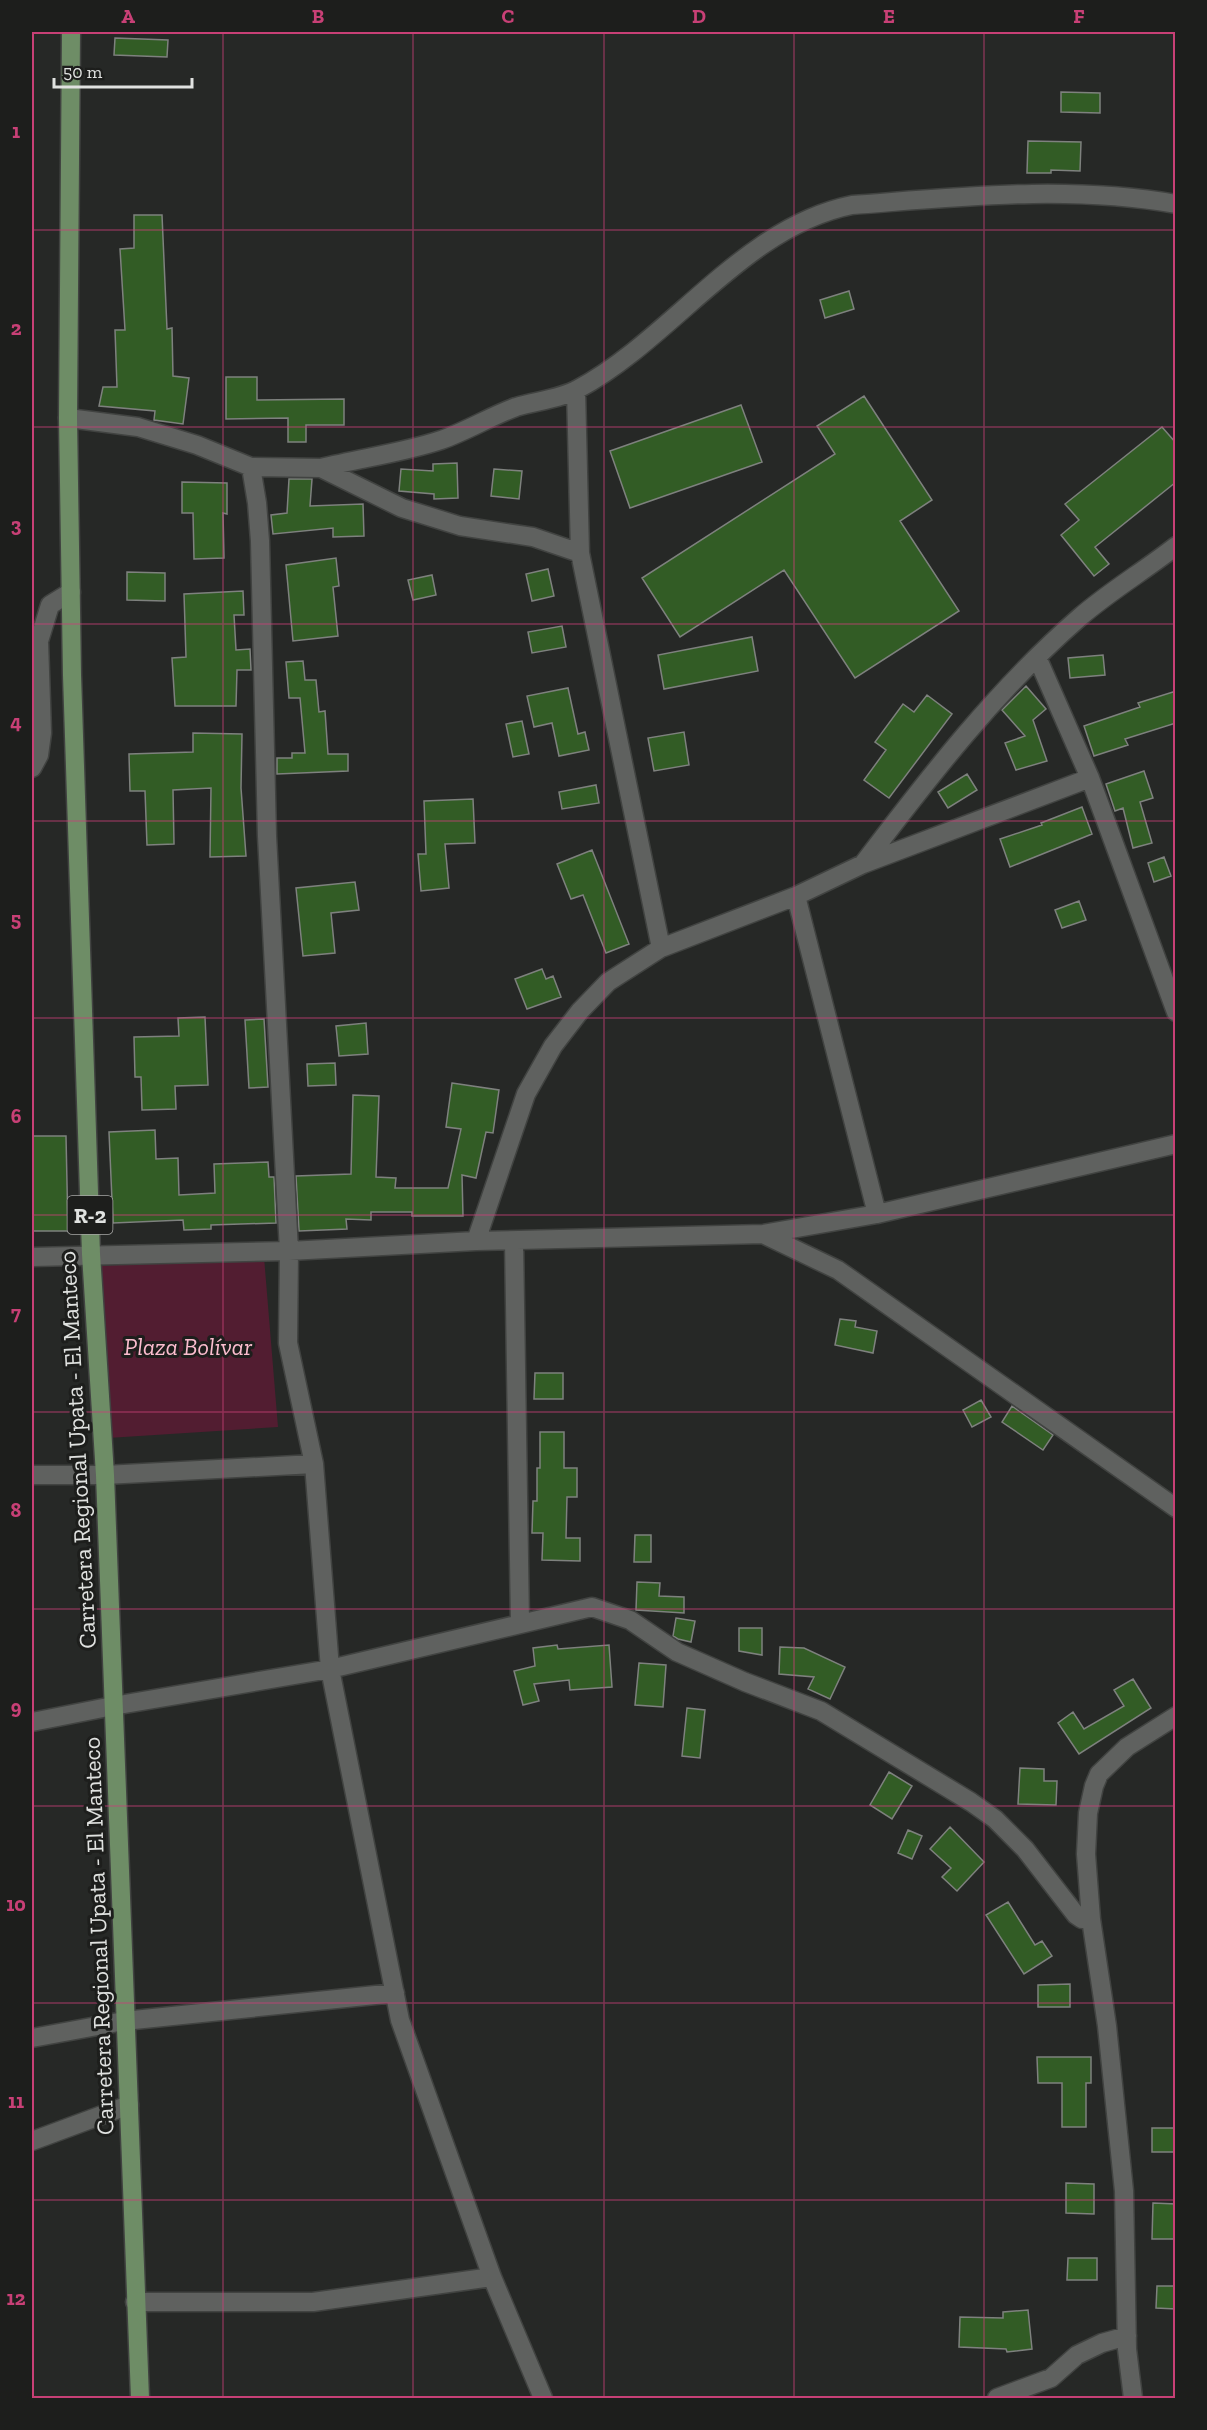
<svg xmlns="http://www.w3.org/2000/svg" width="1207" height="2430" font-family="'Zilla Slab',serif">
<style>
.green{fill:#521d31}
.building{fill:#325c25;stroke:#7e817e;stroke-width:1.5}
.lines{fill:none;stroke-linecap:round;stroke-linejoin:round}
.minor-casing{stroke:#414341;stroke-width:21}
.major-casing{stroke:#414341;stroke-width:21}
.minor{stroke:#5f615f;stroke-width:18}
.major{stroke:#6e8d66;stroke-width:18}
.grid{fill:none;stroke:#c84076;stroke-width:1.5;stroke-opacity:0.55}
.labels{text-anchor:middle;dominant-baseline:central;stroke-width:6;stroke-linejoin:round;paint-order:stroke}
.shield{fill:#1d1e1c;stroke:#a6a7a5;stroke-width:1.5}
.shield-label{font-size:22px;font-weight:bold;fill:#e0e2e0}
.park-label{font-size:24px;font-style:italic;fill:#fcbdcf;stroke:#1d1e1c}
.street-label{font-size:24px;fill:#e0e2e0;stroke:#1d1e1c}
.neatline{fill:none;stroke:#c84076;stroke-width:2}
.grid-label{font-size:20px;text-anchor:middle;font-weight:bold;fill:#c84076}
</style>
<rect width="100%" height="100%" fill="#262826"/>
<path class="green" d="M 264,1257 L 278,1427 L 108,1438 L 100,1266 Z"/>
<path class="building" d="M 115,38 L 168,40 L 167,57 L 114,55 Z
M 1061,92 L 1100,93 L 1100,113 L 1061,112 Z
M 1028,141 L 1081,142 L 1080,171 L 1051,170 L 1051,173 L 1027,173 Z
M 134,215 L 162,215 L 167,329 L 172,328 L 173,376 L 189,378 L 183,424 L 154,420 L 155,411 L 99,406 L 103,387 L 117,387 L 115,330 L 125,330 L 120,249 L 134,248 Z
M 849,291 L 854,309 L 825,318 L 820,300 Z
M 226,377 L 257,377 L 257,400 L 344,399 L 344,425 L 306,425 L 306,442 L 288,442 L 288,418 L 226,419 Z
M 864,396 L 932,500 L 900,521 L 959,611 L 855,678 L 784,570 L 680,637 L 642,578 L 835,454 L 817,426 Z
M 741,405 L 762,462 L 630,508 L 610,451 Z
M 1162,427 L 1176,443 L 1176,482 L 1095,547 L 1109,564 L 1094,576 L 1061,535 L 1079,520 L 1065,504 Z
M 457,463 L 458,498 L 434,499 L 434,494 L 399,491 L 401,469 L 433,471 L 433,464 Z
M 494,469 L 522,471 L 519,499 L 491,496 Z
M 289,479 L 312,479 L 310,506 L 363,504 L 364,536 L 333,537 L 333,528 L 273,534 L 271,515 L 287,513 Z
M 182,482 L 227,483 L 227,514 L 223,513 L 224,558 L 194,559 L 193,513 L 182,513 Z
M 336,558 L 339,586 L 333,587 L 338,636 L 293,641 L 286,565 Z
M 548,569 L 554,596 L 532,601 L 526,574 Z
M 127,572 L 165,573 L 165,601 L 127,600 Z
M 432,575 L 436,595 L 413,600 L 408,580 Z
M 243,591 L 244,615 L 234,615 L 236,650 L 250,649 L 251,670 L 237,670 L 236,706 L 175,706 L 172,658 L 186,657 L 184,594 Z
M 562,626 L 566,647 L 532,653 L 528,632 Z
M 752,637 L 758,671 L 664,689 L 658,655 Z
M 1103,655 L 1105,675 L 1070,678 L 1068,658 Z
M 303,661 L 305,680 L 316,680 L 319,712 L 325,711 L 328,754 L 348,754 L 348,771 L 277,774 L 277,758 L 292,758 L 292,753 L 305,753 L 300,698 L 289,698 L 286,662 Z
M 1026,686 L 1046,709 L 1033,720 L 1047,761 L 1016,770 L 1005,743 L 1025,736 L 1002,710 Z
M 568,688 L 578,734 L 585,732 L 589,750 L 559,756 L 552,723 L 534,727 L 527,696 Z
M 1176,691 L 1176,723 L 1125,739 L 1128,745 L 1094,756 L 1084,726 L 1140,707 L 1138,703 Z
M 927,695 L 952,714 L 889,798 L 864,780 L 886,750 L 875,742 L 903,704 L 914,712 Z
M 522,721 L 529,754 L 513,757 L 506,724 Z
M 684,732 L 689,765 L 654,771 L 648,738 Z
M 193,733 L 242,734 L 241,788 L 246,856 L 210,857 L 211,788 L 173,790 L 174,844 L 147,845 L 145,791 L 130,791 L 129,754 L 193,752 Z
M 1144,771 L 1153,798 L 1140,802 L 1152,843 L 1133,848 L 1123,808 L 1115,811 L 1106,784 Z
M 967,774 L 977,790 L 948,808 L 938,792 Z
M 596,785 L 599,803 L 562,809 L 559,792 Z
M 473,799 L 475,843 L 445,844 L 449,888 L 421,891 L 418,854 L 426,854 L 424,801 Z
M 1082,807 L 1092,834 L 1010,867 L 1000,839 L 1042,825 L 1041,823 Z
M 592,850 L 629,944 L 606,953 L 583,895 L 571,899 L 557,864 Z
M 1164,857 L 1171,876 L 1154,882 L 1148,863 Z
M 355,882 L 359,910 L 331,913 L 335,953 L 303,956 L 296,888 Z
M 1079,901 L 1086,920 L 1062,928 L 1055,910 Z
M 542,969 L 546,979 L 553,976 L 561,997 L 527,1009 L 515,979 Z
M 205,1017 L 208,1085 L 175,1086 L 176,1109 L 142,1110 L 141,1077 L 135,1077 L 134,1037 L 179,1036 L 178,1018 Z
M 264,1019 L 268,1087 L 249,1088 L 245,1020 Z
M 366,1023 L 368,1054 L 339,1056 L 336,1026 Z
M 335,1063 L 336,1085 L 308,1086 L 307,1064 Z
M 452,1083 L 499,1090 L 493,1133 L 486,1132 L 476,1178 L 462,1175 L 463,1216 L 412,1216 L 412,1212 L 371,1212 L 371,1220 L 346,1219 L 347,1229 L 299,1231 L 296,1176 L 351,1174 L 353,1095 L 379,1096 L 376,1177 L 396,1178 L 395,1188 L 448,1188 L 461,1129 L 446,1127 Z
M 155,1130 L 156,1159 L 178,1158 L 179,1195 L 215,1193 L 214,1164 L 268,1162 L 269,1177 L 274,1177 L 276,1223 L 211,1225 L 211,1229 L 184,1230 L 183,1220 L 113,1223 L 109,1132 Z
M 32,1136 L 66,1136 L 68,1231 L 32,1231 Z
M 840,1319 L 856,1321 L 855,1327 L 877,1331 L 873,1353 L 835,1345 Z
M 535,1373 L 563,1373 L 563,1399 L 534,1399 Z
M 981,1400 L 991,1417 L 972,1427 L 963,1410 Z
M 1012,1406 L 1053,1435 L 1043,1450 L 1002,1422 Z
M 540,1432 L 564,1432 L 564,1468 L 577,1468 L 577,1497 L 567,1497 L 566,1538 L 580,1538 L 580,1561 L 542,1560 L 543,1533 L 532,1533 L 533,1501 L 537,1501 L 537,1468 L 540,1468 Z
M 635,1535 L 651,1535 L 651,1562 L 634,1562 Z
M 637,1582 L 660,1583 L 659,1596 L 684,1597 L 684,1613 L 636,1610 Z
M 676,1618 L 695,1621 L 691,1642 L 678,1639 L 673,1636 Z
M 739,1628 L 762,1628 L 762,1655 L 739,1651 Z
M 557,1645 L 558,1649 L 609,1645 L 612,1687 L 570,1690 L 569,1680 L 534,1684 L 539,1701 L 523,1705 L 514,1671 L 535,1666 L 533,1648 Z
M 780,1647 L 804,1648 L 845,1667 L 830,1699 L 808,1689 L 814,1677 L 779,1674 Z
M 639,1663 L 666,1665 L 663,1707 L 635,1705 Z
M 1133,1679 L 1151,1708 L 1079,1754 L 1058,1723 L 1073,1712 L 1084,1729 L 1124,1706 L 1114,1690 Z
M 687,1708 L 705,1710 L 700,1758 L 682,1756 Z
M 1020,1768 L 1044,1769 L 1044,1781 L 1057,1781 L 1056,1805 L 1018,1804 Z
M 889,1772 L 912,1786 L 892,1819 L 870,1805 Z
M 950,1827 L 984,1862 L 957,1891 L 942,1877 L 951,1868 L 930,1849 Z
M 908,1830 L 922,1836 L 912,1859 L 898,1853 Z
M 1008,1902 L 1035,1945 L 1042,1941 L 1052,1956 L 1024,1974 L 986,1915 Z
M 1070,1984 L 1070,2007 L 1038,2007 L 1038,1985 Z
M 1037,2057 L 1091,2057 L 1091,2083 L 1086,2083 L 1086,2127 L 1062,2127 L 1062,2083 L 1038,2083 Z
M 1152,2128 L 1176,2128 L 1176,2152 L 1152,2152 Z
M 1066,2183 L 1094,2184 L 1094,2214 L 1066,2213 Z
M 1153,2203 L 1176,2204 L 1176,2239 L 1152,2239 Z
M 1068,2258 L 1097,2258 L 1097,2280 L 1067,2280 Z
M 1157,2286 L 1176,2286 L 1176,2309 L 1156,2308 Z
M 1028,2310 L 1032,2349 L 1007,2352 L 1006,2349 L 959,2347 L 960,2317 L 1003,2318 L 1003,2312 Z"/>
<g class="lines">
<defs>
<path id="minor" d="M 576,390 L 580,553 L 661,948
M 68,418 L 138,427 L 197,445 L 251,467 L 321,468 L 402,508 L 460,526 L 533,537 L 580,553
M 251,467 L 257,503 L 260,541 L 267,836 L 289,1251 L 288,1343 L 314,1464 L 330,1669 L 400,2020 L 492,2277 L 543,2398
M 321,468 C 361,458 402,453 441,440 C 467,431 491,416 516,407 C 536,401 560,399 578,389 C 673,338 743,227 852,205 C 960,197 1068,185 1176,204
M 1037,657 L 1090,778 L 1176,1012
M 32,768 L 39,755 L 42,733 L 39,641 L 50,605 L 71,592
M 863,864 C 929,777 997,689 1080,617 C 1110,591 1144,571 1176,546
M 796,896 L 877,1214
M 763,1234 L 838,1270 L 1176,1508
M 476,1241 L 526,1094 L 553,1046 L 580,1011 L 608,982 L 661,948 L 796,896 L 863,864 L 1090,778
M 514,1241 L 520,1623
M 32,1257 L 289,1251 L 476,1241 L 763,1234 L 877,1214 L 1176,1144
M 32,1475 L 105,1475 L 314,1464
M 32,1722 L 113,1706 L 330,1669 L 592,1607 L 630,1620 L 677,1652 L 745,1682 L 821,1711 L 971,1802 L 995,1819 L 1025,1849 L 1076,1915 L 1082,1919 L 1091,1919
M 32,2038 L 124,2021 L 395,1993
M 32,2141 L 129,2105
M 135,2302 L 313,2302 L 492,2277
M 997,2398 L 1051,2378 L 1077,2355 L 1102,2343 L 1127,2336
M 1133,2398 L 1127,2349 L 1124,2191 L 1107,2026 L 1091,1919 L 1086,1854 L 1088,1813 L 1094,1786 L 1099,1774 L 1127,1747 L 1176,1716"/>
<path id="major" d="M 71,32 L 68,418 L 72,675 L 91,1254 L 105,1475 L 140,2398"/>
</defs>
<use href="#minor" class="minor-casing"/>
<use href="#major" class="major-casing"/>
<use href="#minor" class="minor"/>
<use href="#major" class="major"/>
</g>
<path class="grid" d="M 223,32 L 223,2398M 413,32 L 413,2398M 604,32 L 604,2398M 794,32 L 794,2398M 984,32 L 984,2398M 32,230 L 1176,230M 32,427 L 1176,427M 32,624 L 1176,624M 32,821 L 1176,821M 32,1018 L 1176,1018M 32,1215 L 1176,1215M 32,1412 L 1176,1412M 32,1609 L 1176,1609M 32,1806 L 1176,1806M 32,2003 L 1176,2003M 32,2200 L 1176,2200"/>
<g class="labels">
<rect class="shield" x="67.5" y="1196" width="45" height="38" rx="4.5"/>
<g class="shield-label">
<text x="90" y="1215">R-2</text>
</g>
<g class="park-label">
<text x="188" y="1346">Plaza Bolívar</text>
</g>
<g class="street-label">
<text transform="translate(77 1450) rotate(-93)">Carretera Regional Upata - El Manteco</text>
<text transform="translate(98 1936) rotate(-92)">Carretera Regional Upata - El Manteco</text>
</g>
</g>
<rect width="1207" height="2430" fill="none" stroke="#1d1e1c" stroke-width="66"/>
<path d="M54 78v9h138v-9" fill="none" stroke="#e0e2e0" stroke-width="3"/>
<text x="63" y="78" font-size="18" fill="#e0e2e0" stroke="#1d1e1c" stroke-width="4.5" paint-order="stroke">50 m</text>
<rect x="33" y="33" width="1141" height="2364" class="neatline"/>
<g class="grid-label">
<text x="128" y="23">A</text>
<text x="318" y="23">B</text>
<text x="508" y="23">C</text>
<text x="699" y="23">D</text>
<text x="889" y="23">E</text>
<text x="1079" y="23">F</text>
<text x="16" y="138">1</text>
<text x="16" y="335">2</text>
<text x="16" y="532">3</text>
<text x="16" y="729">4</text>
<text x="16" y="926">5</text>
<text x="16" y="1123">6</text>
<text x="16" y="1320">7</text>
<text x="16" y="1517">8</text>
<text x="16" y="1714">9</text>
<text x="16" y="1911">10</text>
<text x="16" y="2108">11</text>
<text x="16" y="2305">12</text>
</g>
</svg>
